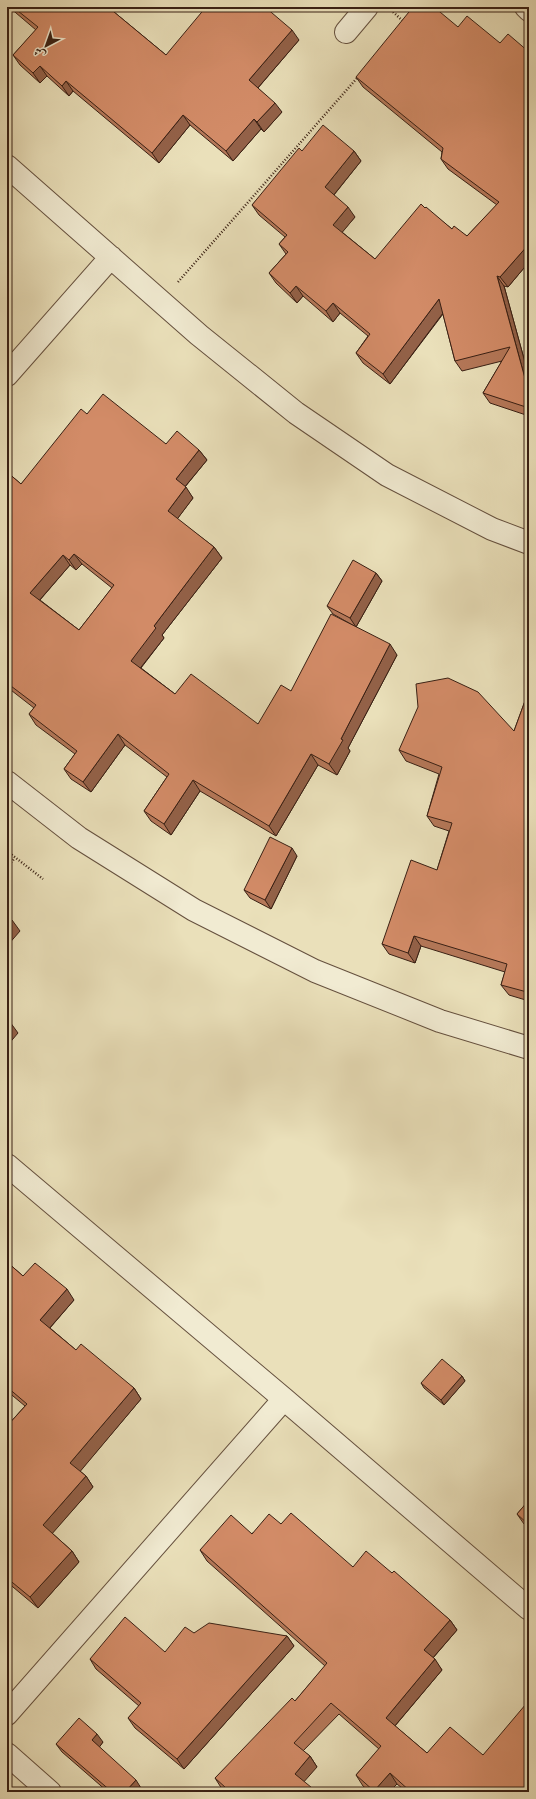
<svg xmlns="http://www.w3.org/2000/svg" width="536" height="1799" font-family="Vollkorn,Amiri,serif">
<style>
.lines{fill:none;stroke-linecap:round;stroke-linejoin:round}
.minor-casing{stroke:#65503e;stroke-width:24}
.path{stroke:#392014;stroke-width:2.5;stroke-dasharray:1 2;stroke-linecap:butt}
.minor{stroke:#f1ebd2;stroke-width:22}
.wall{fill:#b57859;stroke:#392014;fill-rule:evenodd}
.shaded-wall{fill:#936148;stroke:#392014}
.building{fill:#d28b67;stroke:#392014;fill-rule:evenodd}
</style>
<rect width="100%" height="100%" fill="#eae0ba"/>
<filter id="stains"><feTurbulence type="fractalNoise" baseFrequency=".005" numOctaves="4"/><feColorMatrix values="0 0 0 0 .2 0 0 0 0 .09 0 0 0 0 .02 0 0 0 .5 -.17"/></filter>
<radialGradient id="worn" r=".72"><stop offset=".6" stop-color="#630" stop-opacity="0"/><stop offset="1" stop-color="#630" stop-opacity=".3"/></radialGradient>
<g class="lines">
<defs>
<path id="minor" d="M 526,7 L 529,10
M 346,32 L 367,7
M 7,166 L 199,335 L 296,413 L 387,475 L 492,529 L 529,543
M 7,375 L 111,257
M 7,782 L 79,838 L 194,910 L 315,971 L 440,1021 L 529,1048
M 7,1165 L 284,1399 L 529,1609
M 7,1714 L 284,1399
M 7,1754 L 50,1792"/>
</defs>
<use href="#minor" class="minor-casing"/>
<path class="path" d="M 393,12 L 404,22
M 178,282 L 358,77
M 7,851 L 43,879
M 7,867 L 15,858"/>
<use href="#minor" class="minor"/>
</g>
<path class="wall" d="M 9,7 L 108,7 L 166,55 L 299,40 L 258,88 L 282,112 L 264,132 L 261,129 L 233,161 L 190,125 L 159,163 L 73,91 L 69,96 L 47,76 L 40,83 L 20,65 L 13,55 L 36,30 Z
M 458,27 L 500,43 L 529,52 L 529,262 L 508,287 L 504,286 L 529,377 L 529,416 L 490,403 L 483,393 L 502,361 L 462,371 L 455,361 L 443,314 L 390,384 L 363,363 L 356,353 L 368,336 L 340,313 L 333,322 L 303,296 L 297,303 L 276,283 L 269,273 L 286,254 L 279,244 L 285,237 L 259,215 L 252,205 L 302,151 L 354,151 L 361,161 L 334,195 L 355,217 L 342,232 L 375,259 L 425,208 L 452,229 L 467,236 L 497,205 L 448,169 L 441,159 L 442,152 L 363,87 L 356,77 Z
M 87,414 L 166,444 L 199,450 L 207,460 L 185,487 L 193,498 L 177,519 L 214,547 L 222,558 L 162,635 L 164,638 L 141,668 L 175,694 L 258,724 L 291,691 L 397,655 L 348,748 L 350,751 L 337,775 L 318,765 L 276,836 L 200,791 L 171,835 L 151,821 L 144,811 L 167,777 L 125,745 L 91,792 L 71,779 L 64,769 L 75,754 L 36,725 L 29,714 L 34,708 L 7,687 L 7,472 L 21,484 ZM 82,564 L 112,588 L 79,630 L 40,600 L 70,565 L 76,570 Z
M 376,573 L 382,581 L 356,627 L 333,614 L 327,606 Z
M 529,690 L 529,1001 L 509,995 L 501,985 L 505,972 L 421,946 L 415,963 L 389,954 L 382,944 L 437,870 L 449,831 L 434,826 L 427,816 L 439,774 L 406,761 L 399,750 L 514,731 Z
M 297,856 L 271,909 L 250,898 L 244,890 Z
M 7,1262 L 23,1276 L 74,1300 L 50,1328 L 76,1350 L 134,1388 L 141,1399 L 80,1471 L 86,1476 L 93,1487 L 52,1533 L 72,1551 L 79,1562 L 38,1608 L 7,1582 L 7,1426 L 25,1406 L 7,1391 L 7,1374 L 8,1373 L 7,1372 Z
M 462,1376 L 465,1381 L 444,1405 L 424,1388 L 421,1383 Z
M 529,1500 L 529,1529 L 524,1524 L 517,1514 Z
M 281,1524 L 353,1567 L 392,1573 L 450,1620 L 457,1630 L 433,1658 L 442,1670 L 395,1726 L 427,1753 L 483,1755 L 529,1792 L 407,1792 L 397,1784 L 389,1792 L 370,1792 L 363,1786 L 356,1775 L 379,1749 L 339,1714 L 303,1751 L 310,1756 L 317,1767 L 224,1790 L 222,1789 L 215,1778 L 295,1701 L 325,1666 L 207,1561 L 200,1550 Z
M 194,1633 L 287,1636 L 294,1646 L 184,1769 L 135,1728 L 128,1718 L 139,1706 L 96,1669 L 90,1659 L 165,1652 Z
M 103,1742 L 99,1747 L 141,1788 L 138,1792 L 108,1792 L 62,1752 L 56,1744 Z"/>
<path class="shaded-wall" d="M 292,30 L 299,40 L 256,90 L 249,80 Z
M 40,66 L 47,76 L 40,83 L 33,73 Z
M 66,81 L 73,91 L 69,96 L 62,86 Z
M 275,103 L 282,112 L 264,132 L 257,122 Z
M 183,115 L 190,125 L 159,163 L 152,153 Z
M 254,119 L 261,129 L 233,161 L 226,151 Z
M 354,151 L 361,161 L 332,197 L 325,187 Z
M 348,207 L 355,217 L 340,235 L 333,225 Z
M 529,244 L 529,262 L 508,287 L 500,277 Z
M 497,276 L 504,286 L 529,377 L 529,393 Z
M 296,286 L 303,296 L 297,303 L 290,293 Z
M 439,299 L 446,309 L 390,384 L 383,374 Z
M 333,303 L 340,313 L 333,322 L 326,311 Z
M 199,450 L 207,460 L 183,489 L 176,479 Z
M 186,487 L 193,498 L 175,522 L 168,511 Z
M 214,547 L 222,558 L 162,635 L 164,638 L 138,671 L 131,661 L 154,626 Z
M 74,554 L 82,564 L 76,570 L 69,560 Z
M 63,555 L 70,565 L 37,603 L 30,593 Z
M 376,573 L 382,581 L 356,627 L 350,618 Z
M 390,644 L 397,655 L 348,748 L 350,751 L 337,775 L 329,764 L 341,739 Z
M 118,734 L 125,745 L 91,792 L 83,782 Z
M 311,754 L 318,765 L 276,836 L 269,826 Z
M 193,780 L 200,791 L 171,835 L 164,824 Z
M 292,848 L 297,856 L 271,909 L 265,900 Z
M 12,920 L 20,931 L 7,946 L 7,927 Z
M 414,936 L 421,946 L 415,963 L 408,953 Z
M 529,984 L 529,995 L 527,992 Z
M 10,1022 L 18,1033 L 7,1046 L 7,1026 Z
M 67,1289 L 74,1300 L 47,1331 L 40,1320 Z
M 462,1376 L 465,1381 L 444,1405 L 441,1400 Z
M 134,1388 L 141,1399 L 78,1474 L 70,1463 Z
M 86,1476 L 93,1487 L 51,1535 L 43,1525 Z
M 72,1551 L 79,1562 L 38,1608 L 30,1597 Z
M 450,1620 L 457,1630 L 431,1660 L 424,1650 Z
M 287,1636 L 294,1646 L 184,1769 L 177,1759 Z
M 435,1659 L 442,1670 L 393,1728 L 386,1718 Z
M 97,1734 L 103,1742 L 98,1749 L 92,1740 Z
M 310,1756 L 317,1767 L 302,1784 L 295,1774 Z
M 390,1773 L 397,1784 L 389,1792 L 374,1792 L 374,1791 Z
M 136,1780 L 141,1788 L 138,1792 L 125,1792 Z"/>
<path class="building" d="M 13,7 L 108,7 L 166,55 L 206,7 L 265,7 L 292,30 L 249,80 L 275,103 L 257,122 L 254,119 L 226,151 L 183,115 L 152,153 L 66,81 L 62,86 L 40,66 L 33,73 L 13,55 L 38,27 Z
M 413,7 L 434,7 L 458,27 L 467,16 L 500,43 L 508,34 L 529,52 L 529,244 L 500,277 L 497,276 L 529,393 L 529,408 L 483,393 L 510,347 L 455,361 L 439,299 L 383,374 L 356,353 L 370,334 L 333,303 L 326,311 L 296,286 L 290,293 L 269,273 L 288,252 L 279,244 L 287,235 L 252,205 L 299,148 L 302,151 L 323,125 L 354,151 L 325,187 L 348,207 L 333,225 L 375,259 L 421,204 L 425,208 L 426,207 L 452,229 L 454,226 L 467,236 L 499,202 L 441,159 L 443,148 L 356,77 Z
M 103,394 L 166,444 L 177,431 L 199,450 L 176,479 L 186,487 L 168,511 L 214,547 L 154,626 L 156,628 L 131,661 L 175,694 L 191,674 L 258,724 L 281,685 L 291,691 L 331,614 L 390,644 L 341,739 L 343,740 L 329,764 L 311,754 L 269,826 L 193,780 L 164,824 L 144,811 L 169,774 L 118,734 L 83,782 L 64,769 L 77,751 L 29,714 L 36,705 L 7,683 L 7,660 L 8,658 L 7,658 L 7,472 L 21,484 L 81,409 L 87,414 ZM 74,554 L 114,585 L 79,630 L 30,593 L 63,555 L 69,560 Z
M 353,560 L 376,573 L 350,618 L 327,606 Z
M 448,678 L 478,692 L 514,731 L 529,690 L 529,984 L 527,992 L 501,985 L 507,964 L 414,936 L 408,953 L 382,944 L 411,860 L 437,870 L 452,823 L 427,816 L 442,767 L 399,750 L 418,707 L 416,684 Z
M 270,837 L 292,848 L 265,900 L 244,890 Z
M 7,916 L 12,920 L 7,927 Z
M 7,1019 L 10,1022 L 7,1026 Z
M 7,1262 L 23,1276 L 35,1263 L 67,1289 L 40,1320 L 76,1350 L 81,1344 L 134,1388 L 70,1463 L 86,1476 L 43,1525 L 72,1551 L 30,1597 L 7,1578 L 7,1426 L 27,1404 L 7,1387 L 7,1374 L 10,1370 L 7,1368 Z
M 442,1359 L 462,1376 L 441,1400 L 421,1383 Z
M 529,1500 L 529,1525 L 517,1514 Z
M 291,1513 L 353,1567 L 366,1551 L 392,1573 L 394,1571 L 450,1620 L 424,1650 L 435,1659 L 386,1718 L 427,1753 L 450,1727 L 483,1755 L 526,1704 L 529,1707 L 529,1789 L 528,1790 L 529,1792 L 411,1792 L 390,1773 L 374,1791 L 356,1775 L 381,1746 L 331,1703 L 294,1743 L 310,1756 L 295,1774 L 317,1792 L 223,1792 L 222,1791 L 226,1788 L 215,1778 L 292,1698 L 295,1701 L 327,1663 L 200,1550 L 231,1515 L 252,1534 L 269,1514 L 281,1524 Z
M 125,1617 L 165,1652 L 185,1627 L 194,1633 L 209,1623 L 287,1636 L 177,1759 L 128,1718 L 141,1703 L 90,1659 Z
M 79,1718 L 97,1734 L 92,1740 L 136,1780 L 125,1792 L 112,1792 L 56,1744 Z"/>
<rect width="536" height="1799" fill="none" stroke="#eae0ba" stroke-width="24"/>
<rect x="8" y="8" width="520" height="1783" fill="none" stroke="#392014" stroke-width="2"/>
<rect x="12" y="12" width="512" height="1775" fill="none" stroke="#392014"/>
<g transform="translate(46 46) rotate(221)" stroke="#f1ebd2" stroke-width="3" paint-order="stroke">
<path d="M0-3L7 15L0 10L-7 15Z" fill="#392014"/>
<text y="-6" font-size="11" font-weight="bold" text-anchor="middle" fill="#392014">ش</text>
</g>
<rect width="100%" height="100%" filter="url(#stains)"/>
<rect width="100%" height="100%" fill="url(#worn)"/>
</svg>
